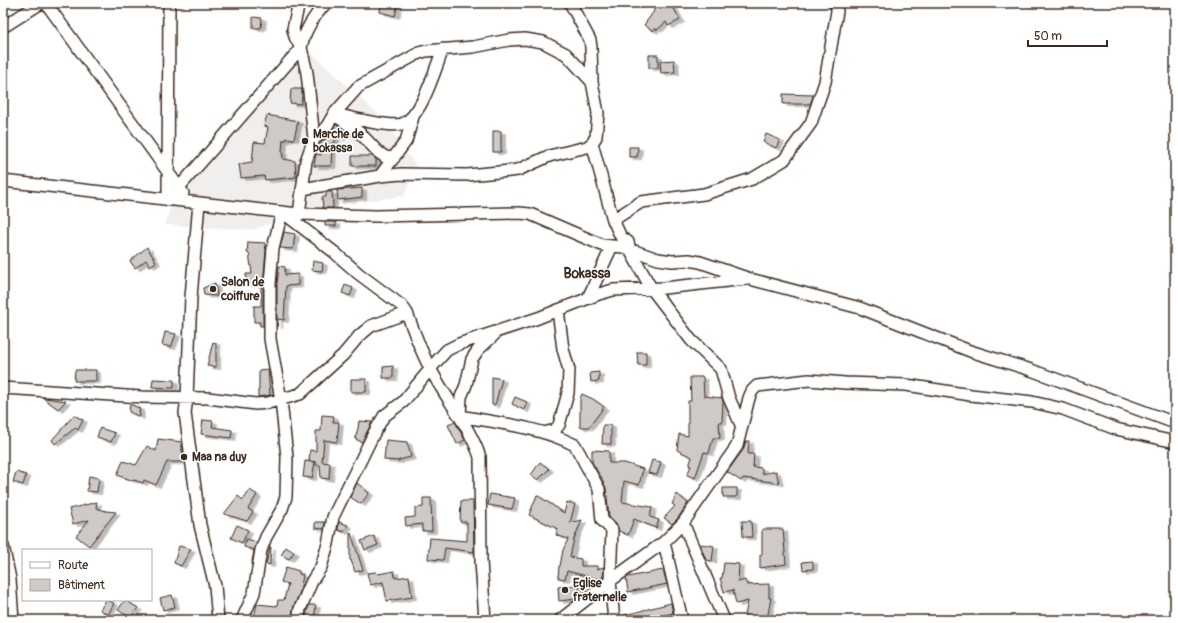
<svg xmlns="http://www.w3.org/2000/svg" width="1178" height="623" font-family="Pangolin,sans-serif">
<style>
.built{fill:#f1efee}
.building{fill:#cfcac7;stroke:#3b2a1e;filter:url(#shadow)}
.lines{fill:none;stroke-linecap:round;stroke-linejoin:round}
.minor-casing{stroke:#3b2a1e;stroke-width:14}
.minor{stroke:#fff;stroke-width:11}
.poi-dot{fill:#3b2a1e;stroke:#fff;stroke-width:1.5}
.labels{text-anchor:middle;dominant-baseline:central;stroke-width:3;stroke-linejoin:round;paint-order:stroke}
.poi-label{font-size:12px;font-weight:bold;fill:#3b2a1e;stroke:#fff;text-anchor:start}
.quarter-label{font-size:14px;font-weight:bold;fill:#3b2a1e;stroke:#fff}
</style>
<defs>
<filter id="shadow"><feDropShadow dx="4.5" dy="2.5" stdDeviation="0" flood-color="#0004"/></filter>
</defs>
<rect width="100%" height="100%" fill="#fff"/>
<filter id="ink" filterUnits="userSpaceOnUse"><feTurbulence type="fractalNoise" baseFrequency=".025" numOctaves="2"/><feDisplacementMap in="SourceGraphic" scale="8" xChannelSelector="R" yChannelSelector="G"/><feConvolveMatrix kernelMatrix="1 2 1 2 8 2 1 2 1" color-interpolation-filters="sRGB"/></filter>
<g filter="url(#ink)">
<path class="built" d="M 307,49 L 379,115 L 417,167 L 404,196 L 313,208 L 253,230 L 165,225 L 176,188 L 234,111 Z"/>
<path class="building" d="M 381,3 L 398,3 L 395,16 L 380,12 Z
M 653,3 L 671,3 L 680,20 L 668,26 L 666,22 L 657,30 L 655,28 L 653,31 L 644,25 L 654,11 Z
M 253,17 L 262,18 L 261,28 L 253,28 Z
M 649,55 L 658,55 L 658,68 L 649,68 Z
M 674,60 L 675,72 L 661,73 L 660,61 Z
M 291,89 L 302,89 L 302,96 L 301,104 L 290,103 Z
M 783,94 L 813,95 L 813,97 L 810,104 L 783,104 Z
M 267,115 L 298,121 L 294,139 L 286,138 L 286,140 L 283,140 L 282,150 L 283,159 L 295,161 L 296,177 L 265,180 L 264,176 L 241,178 L 239,164 L 252,162 L 254,142 L 265,143 L 268,127 L 264,126 Z
M 336,124 L 342,128 L 341,138 L 335,135 L 335,143 L 332,143 L 331,166 L 314,166 L 316,154 L 321,155 L 321,142 L 330,135 Z
M 493,131 L 501,131 L 501,152 L 493,152 Z
M 766,134 L 780,140 L 776,148 L 763,142 Z
M 629,147 L 638,147 L 637,157 L 629,157 Z
M 352,156 L 372,156 L 376,159 L 376,166 L 352,166 Z
M 362,188 L 362,197 L 338,200 L 337,190 Z
M 326,192 L 332,192 L 333,208 L 323,208 L 322,197 L 326,197 Z
M 325,222 L 336,222 L 336,226 L 325,226 Z
M 284,232 L 295,234 L 293,249 L 280,248 Z
M 248,242 L 265,243 L 266,251 L 263,284 L 263,326 L 260,326 L 260,322 L 254,322 L 254,306 L 261,306 L 261,284 L 246,284 L 246,274 L 252,274 L 249,253 L 247,253 Z
M 147,247 L 156,262 L 150,266 L 146,260 L 135,268 L 130,261 Z
M 313,261 L 323,263 L 322,271 L 312,270 Z
M 279,266 L 285,267 L 285,275 L 298,274 L 298,285 L 286,286 L 284,320 L 278,319 L 278,326 L 277,326 L 277,284 Z
M 215,283 L 217,296 L 204,295 L 203,288 Z
M 345,285 L 353,288 L 350,296 L 342,293 Z
M 165,332 L 176,334 L 171,347 L 162,345 Z
M 213,342 L 216,343 L 216,367 L 207,366 Z
M 637,352 L 646,352 L 646,365 L 638,365 Z
M 393,366 L 393,378 L 383,378 L 383,367 Z
M 268,369 L 270,395 L 258,397 L 258,390 L 259,390 L 259,370 Z
M 75,370 L 96,370 L 96,381 L 74,381 Z
M 599,372 L 599,381 L 591,382 L 590,373 Z
M 492,377 L 502,379 L 495,405 L 492,405 Z
M 690,377 L 703,377 L 704,396 L 722,398 L 723,401 L 722,422 L 719,422 L 720,438 L 713,438 L 709,453 L 704,452 L 695,478 L 687,475 L 691,466 L 689,466 L 692,457 L 677,450 L 679,434 L 688,436 L 688,401 L 691,401 Z
M 153,379 L 174,380 L 174,388 L 152,387 Z
M 351,379 L 366,379 L 366,392 L 351,392 Z
M 582,394 L 593,399 L 604,407 L 589,427 L 580,427 L 580,399 Z
M 515,397 L 527,402 L 524,410 L 512,404 Z
M 43,398 L 45,398 L 66,401 L 58,409 Z
M 130,404 L 139,408 L 140,417 L 129,412 Z
M 74,415 L 83,420 L 78,430 L 75,428 L 55,444 L 52,440 Z
M 322,415 L 334,416 L 333,422 L 339,422 L 337,442 L 324,440 L 322,462 L 330,463 L 329,479 L 321,478 L 320,465 L 316,465 L 316,462 L 309,461 L 310,450 L 316,451 L 316,431 L 321,431 Z
M 203,420 L 213,421 L 212,427 L 232,430 L 231,438 L 201,434 Z
M 359,421 L 372,422 L 362,442 L 355,439 L 358,428 Z
M 455,422 L 465,440 L 457,444 L 448,425 Z
M 603,425 L 611,425 L 611,444 L 602,444 Z
M 100,428 L 115,433 L 111,442 L 97,437 Z
M 158,439 L 182,442 L 182,452 L 183,452 L 184,462 L 167,462 L 156,485 L 144,480 L 143,483 L 134,480 L 134,481 L 117,475 L 123,461 L 136,465 L 147,446 L 156,451 Z
M 386,440 L 407,442 L 411,457 L 399,460 L 399,461 L 384,460 Z
M 746,441 L 749,441 L 748,454 L 754,454 L 753,467 L 762,468 L 762,474 L 776,471 L 779,483 L 743,478 L 741,481 L 727,472 L 743,450 Z
M 592,450 L 609,451 L 609,463 L 625,463 L 643,469 L 639,485 L 624,481 L 622,502 L 652,507 L 650,517 L 659,520 L 656,528 L 634,519 L 628,535 L 619,531 L 617,525 L 609,517 L 606,488 L 602,479 L 601,476 L 600,476 L 592,462 Z
M 652,460 L 661,462 L 657,475 L 648,473 Z
M 305,461 L 315,462 L 312,478 L 303,477 Z
M 540,462 L 549,469 L 538,480 L 531,475 Z
M 16,472 L 26,475 L 23,485 L 13,482 Z
M 89,476 L 99,478 L 97,492 L 87,491 Z
M 357,483 L 369,493 L 361,504 L 350,497 Z
M 723,488 L 737,488 L 737,497 L 723,497 Z
M 250,490 L 257,495 L 248,509 L 253,512 L 247,521 L 224,514 L 238,496 L 243,500 Z
M 490,494 L 515,498 L 512,509 L 488,505 Z
M 677,494 L 688,503 L 678,518 L 672,524 L 664,518 L 675,506 L 672,504 Z
M 537,495 L 564,513 L 567,502 L 575,504 L 570,523 L 582,520 L 574,539 L 570,557 L 581,559 L 581,566 L 597,566 L 597,569 L 604,567 L 603,577 L 598,579 L 567,571 L 565,579 L 558,578 L 559,566 L 560,566 L 563,550 L 568,539 L 556,535 L 558,529 L 529,515 Z
M 423,498 L 431,498 L 432,531 L 422,531 L 422,524 L 406,526 L 405,518 L 415,517 L 415,508 L 423,507 Z
M 461,501 L 473,501 L 474,552 L 445,548 L 443,560 L 428,559 L 430,538 L 467,541 L 467,522 L 460,522 Z
M 97,502 L 96,508 L 106,511 L 116,512 L 89,546 L 76,536 L 89,520 L 73,524 L 69,509 Z
M 742,521 L 751,521 L 752,537 L 743,537 Z
M 315,522 L 325,522 L 324,529 L 315,528 Z
M 339,522 L 348,525 L 343,532 L 338,530 Z
M 237,525 L 248,530 L 242,543 L 231,538 Z
M 762,529 L 783,529 L 786,564 L 760,568 L 760,555 L 762,554 Z
M 350,533 L 351,533 L 363,570 L 355,572 L 351,560 L 350,560 Z
M 374,536 L 378,545 L 365,550 L 361,541 Z
M 246,539 L 257,542 L 252,562 L 254,550 L 244,547 Z
M 700,544 L 714,546 L 712,561 L 706,560 Z
M 179,546 L 191,549 L 181,566 L 174,563 Z
M 270,547 L 271,547 L 270,565 L 266,564 Z
M 286,547 L 294,552 L 289,559 L 281,555 Z
M 813,561 L 813,569 L 803,570 L 802,562 Z
M 724,563 L 739,564 L 738,582 L 745,580 L 747,585 L 769,584 L 769,598 L 771,598 L 767,620 L 744,620 L 748,601 L 736,604 L 733,590 L 724,592 L 720,578 L 722,578 Z
M 286,567 L 299,571 L 299,574 L 303,575 L 300,592 L 294,606 L 291,619 L 267,615 L 267,618 L 254,617 L 257,604 L 277,606 L 278,600 L 284,600 L 288,584 L 281,582 Z
M 663,570 L 667,584 L 628,592 L 626,578 L 628,577 Z
M 394,571 L 395,578 L 409,576 L 412,597 L 387,601 L 383,582 L 370,585 L 367,573 L 376,572 L 378,574 Z
M 579,585 L 580,595 L 576,599 L 559,601 L 558,587 Z
M 172,595 L 175,607 L 163,610 L 160,598 Z
M 106,600 L 114,603 L 108,615 L 100,610 Z
M 125,600 L 138,608 L 130,618 L 118,610 Z
M 671,603 L 673,613 L 647,620 L 621,620 L 621,616 Z
M 309,605 L 316,605 L 314,620 L 305,620 Z"/>
<g class="lines">
<defs>
<path id="minor" d="M 46,3 L 183,193
M 299,3 L 293,29 L 295,37 L 301,48 L 307,73 L 314,139
M 3,27 L 41,3
M 334,114 C 349,117 389,128 402,124 C 422,117 435,69 443,49
M 338,117 L 360,133 L 378,152 L 385,157 L 394,158
M 592,143 L 613,220 L 621,237 L 628,242 L 630,250 L 651,288 L 691,340 L 721,369 L 729,398 L 742,427
M 380,176 L 406,141 L 413,117
M 3,181 L 299,214 L 376,216 L 519,213 L 530,214 L 602,245 L 623,247 L 658,259 L 672,261 L 689,260 L 700,262 L 750,279 L 860,308 L 970,351 L 1031,370 L 1175,423
M 302,189 L 380,176 L 401,174 L 467,175 L 510,171 L 518,170 L 549,156 L 587,147 L 592,143 L 596,137 L 598,113 L 592,82 L 591,47 L 590,40 L 570,3
M 168,200 L 301,48 C 304,31 314,16 326,3
M 168,200 L 169,3
M 199,203 L 191,297 L 187,398 L 185,413 L 200,525 L 215,586 L 218,620
M 299,214 L 306,161 L 314,139 L 324,131 L 334,114 L 358,87 L 419,53 L 426,51 L 473,47 L 509,40 L 525,39 L 543,42 L 566,54 L 592,82
M 613,220 L 641,202 L 704,194 L 752,179 L 784,160 L 811,123 L 825,82 L 837,11 L 836,3
M 588,298 L 612,246
M 494,335 L 478,350 L 472,359 L 466,385 L 461,397 L 460,416 C 498,423 540,427 575,445 L 599,489 L 602,520 L 612,530 L 610,581 L 560,620
M 3,388 L 142,397 L 208,398 L 256,404 L 268,403 L 300,394 L 343,355 L 359,336 L 371,326 L 407,313
M 544,433 L 555,430 L 559,425 L 568,393 L 569,370 L 563,349 L 558,310
M 683,523 L 724,620
M 664,542 L 682,620
M 3,546 L 10,579 L 13,620
M 242,620 L 254,593 L 261,550 L 266,537 L 282,509 L 286,497 L 287,457 L 281,400 L 270,339 L 270,284 L 273,248 L 282,212 L 334,252 L 359,274 L 402,306 L 407,313 C 414,332 421,352 431,370 C 446,399 469,425 480,457 L 481,561 L 485,620
M 298,620 L 300,609 L 312,581 L 321,567 L 328,544 L 333,517 L 374,433 L 384,416 L 403,402 L 436,362 L 447,350 L 459,344 L 538,318 L 599,294 L 613,290 L 664,288 L 746,279
M 614,620 L 610,581 L 664,542 L 683,523 L 737,446 L 749,398 L 752,391 L 757,386 L 809,380 L 845,383 L 906,385 L 971,395 L 1032,402 L 1063,409 L 1116,429 L 1175,442"/>
</defs>
<use href="#minor" class="minor-casing"/>
<use href="#minor" class="minor"/>
</g>
</g>
<g class="poi-dot">
<circle cx="305" cy="141" r="4"/>
<circle cx="213" cy="289" r="4"/>
<circle cx="184" cy="457" r="4"/>
<circle cx="565" cy="590" r="4"/>
</g>
<g class="labels">
<g class="poi-label">
<text x="313" y="134">Marche de<tspan x="313" dy="14">bokassa</tspan></text>
<text x="221" y="282">Salon de<tspan x="221" dy="14">coiffure</tspan></text>
<text x="192" y="457">Maa na duy</text>
<text x="573" y="583">Eglise<tspan x="573" dy="14">fraternelle</tspan></text>
</g>
<g class="quarter-label">
<text x="587" y="273">Bokassa</text>
</g>
</g>
<rect width="1178" height="623" fill="none" stroke="#fff" stroke-width="16"/>
<rect x="8" y="8" width="1162" height="607" fill="none" stroke="#3b2a1e" stroke-width="1.5" filter="url(#ink)"/>
<rect x="22" y="549" width="130" height="52" fill="#ffffff" stroke="#b1aaa5"/>
<rect x="30" y="562" width="20" height="6" fill="#ffffff" stroke="#b1aaa5"/>
<text x="58" y="569" font-size="12" fill="#3b2a1e">Route</text>
<rect x="30" y="579" width="20" height="12" fill="#cfcac7" stroke="#b1aaa5"/>
<text x="58" y="589" font-size="12" fill="#3b2a1e">Bâtiment</text>
<path d="M1028 40v6h79v-6" fill="none" stroke="#3b2a1e" stroke-width="2"/>
<text x="1034" y="40" font-size="12" fill="#3b2a1e" stroke="#ffffff" stroke-width="3" paint-order="stroke">50 m</text>
</svg>
